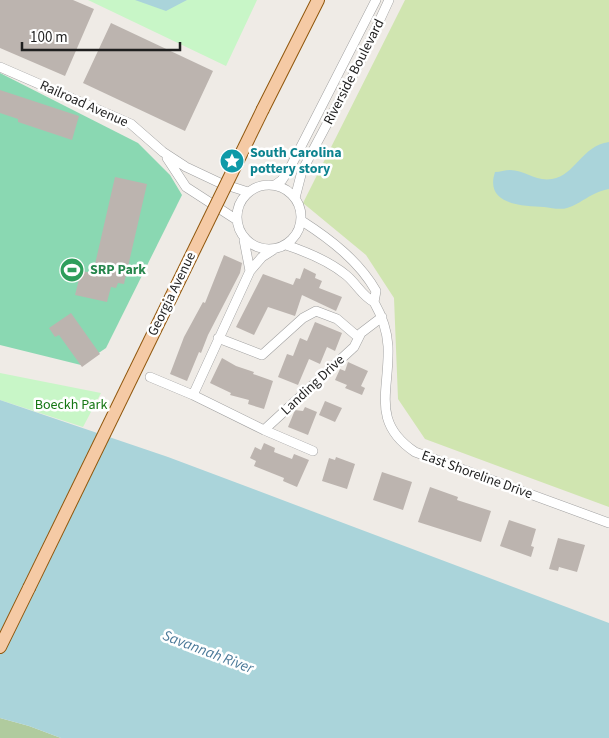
<svg xmlns="http://www.w3.org/2000/svg" width="609" height="738" font-family="'Source Sans 3',sans-serif">
<style>
.grass{fill:#d0e5b0}
.forest{fill:#b0cb9e}
.park{fill:#c8f6c7}
.pitch{fill:#8ad8b2}
.water{fill:#aad4da}
.building{fill:#bcb4af}
.lines{fill:none;stroke-linecap:round;stroke-linejoin:round}
.minor-casing{stroke:#a0a0a0;stroke-width:10}
.primary-casing{stroke:#8f560b;stroke-width:14}
.minor{stroke:#fff;stroke-width:9}
.primary{stroke:#f5caa5;stroke-width:12}
.primary-bridge-casing{stroke:#8f560b;stroke-width:14;stroke-linecap:butt}
.primary-bridge{stroke:#f5caa5;stroke-width:12}
.labels{text-anchor:middle;dominant-baseline:central;stroke-width:5;stroke-linejoin:round;paint-order:stroke}
.street-label{font-size:14px;fill:#1f1f1f;stroke:#fff}
.culture-label{font-size:14px;font-weight:bold;fill:#0d838f;stroke:#fff;text-anchor:start}
.leisure-label{font-size:14px;font-weight:bold;fill:#27864d;stroke:#fff;text-anchor:start}
.park-label{font-size:14px;fill:#167714;stroke:#fff}
.water-label{font-size:15px;font-style:italic;fill:#4c7a99;stroke:#fff}
</style>
<rect width="100%" height="100%" fill="#efebe6"/>
<path class="grass" d="M 405,0 L 609,0 L 609,507 L 425,439 L 398,399 L 394,298 L 366,255 L 303,203 Z"/>
<path class="forest" d="M 0,718 L 29,726 L 61,738 L 0,738 Z"/>
<path class="park" d="M 88,0 L 257,0 L 226,66 Z
M 0,373 L 101,393 L 83,427 L 0,400 Z"/>
<path class="pitch" d="M 0,73 L 138,143 L 170,175 L 182,195 L 106,348 L 81,365 L 0,345 Z"/>
<path class="water" d="M 135,0 L 187,0 L 166,11 Z
M 609,142 L 609,189 C 589,193 583,203 567,208 C 561,210 551,208 544,207 C 523,206 484,205 495,172 C 500,172 505,170 510,170 C 525,170 536,182 552,179 C 576,175 581,146 609,142 Z
M 0,400 L 168,457 L 609,623 L 609,738 L 61,738 L 29,726 L 0,718 Z"/>
<path class="building" d="M 0,0 L 73,0 L 94,9 L 65,76 L 0,48 Z
M 111,23 L 213,71 L 185,131 L 83,83 Z
M 0,90 L 79,116 L 72,140 L 18,122 L 18,119 L 0,113 Z
M 115,177 L 147,184 L 124,284 L 118,283 L 116,288 L 111,287 L 107,302 L 75,295 L 81,271 L 93,273 Z
M 224,255 L 242,263 L 240,273 L 208,335 L 201,353 L 199,352 L 187,381 L 170,374 L 184,337 L 203,302 L 205,303 Z
M 304,268 L 316,274 L 315,278 L 322,281 L 319,288 L 342,297 L 336,311 L 302,295 L 295,316 L 268,307 L 254,335 L 236,327 L 263,274 L 293,285 L 296,278 L 300,279 Z
M 71,313 L 100,354 L 82,367 L 59,335 L 55,337 L 49,328 Z
M 315,322 L 342,333 L 335,351 L 327,347 L 320,364 L 309,359 L 298,385 L 278,377 L 287,354 L 293,356 L 300,338 L 307,341 Z
M 222,358 L 236,366 L 254,372 L 253,374 L 273,381 L 264,409 L 248,404 L 249,400 L 230,395 L 231,393 L 210,383 Z
M 348,362 L 368,371 L 361,386 L 365,388 L 362,395 L 345,388 L 347,385 L 335,380 L 340,369 L 345,371 Z
M 325,401 L 342,408 L 335,422 L 319,415 Z
M 305,407 L 317,412 L 308,435 L 288,427 L 295,410 L 303,411 Z
M 264,443 L 275,448 L 274,452 L 292,459 L 294,454 L 309,460 L 297,487 L 283,481 L 284,478 L 254,466 L 256,461 L 250,458 L 255,447 L 261,450 Z
M 336,457 L 355,464 L 347,489 L 322,481 L 329,458 L 335,460 Z
M 382,472 L 412,482 L 403,510 L 373,500 Z
M 430,487 L 458,497 L 457,500 L 491,511 L 481,542 L 418,522 Z
M 509,520 L 536,529 L 531,546 L 534,547 L 531,557 L 500,546 Z
M 558,538 L 585,545 L 577,572 L 559,567 L 558,571 L 549,569 Z"/>
<g class="lines">
<defs>
<path id="minor" d="M 0,67 L 131,124 L 163,152 L 186,167 L 220,183 L 248,192
M 167,158 L 186,187 L 237,220
M237 217a32 32 0 1 1 64 0a32 32 0 1 1-64 0Z
M 275,185 L 282,180 L 291,166 L 376,0
M 295,198 L 302,171 L 363,56 L 389,0
M 302,221 C 330,239 359,261 376,291 L 374,302
M 244,240 L 250,271
M 286,245 C 307,252 329,261 346,275 C 357,284 362,296 374,302
M 273,250 L 262,257 L 250,271 L 193,395 L 264,430 L 313,451
M 374,302 C 382,316 387,330 388,346 C 390,390 370,422 415,452 L 609,523
M 218,338 L 262,355 L 303,318 L 316,311 L 337,319 L 358,337
M 150,377 L 193,395
M 264,430 L 354,347 L 361,333 L 382,317"/>
<path id="primary" d="M 263,109 L 318,0
M 0,647 L 29,588"/>
</defs>
<use href="#minor" class="minor-casing"/>
<use href="#primary" class="primary-casing"/>
<use href="#minor" class="minor"/>
<use href="#primary" class="primary"/>
<defs>
<path id="primary-bridge" d="M 29,588 L 263,109"/>
</defs>
<use href="#primary-bridge" class="primary-bridge-casing"/>
<use href="#primary-bridge" class="primary-bridge"/>
</g>
<defs>
<symbol id="sight-disc" viewBox="-11 -11 22 22"><circle r="9.5" fill="#0f9aa8" stroke="#fff"/><path d="M0-6L1.8-2.2L6-1.7L2.9 1.2L3.7 5.4L0 3.3L-3.7 5.4L-2.9 1.2L-6-1.7L-1.8-2.2Z" fill="#fff"/></symbol>
<symbol id="stadium-disc" viewBox="-11 -11 22 22"><circle r="9.5" fill="#2e9e5b" stroke="#fff"/><path d="M0-5a6.5 5 0 1 0 0 10a6.5 5 0 1 0 0-10ZM-3.5-1.8h7v3.6h-7Z" fill="#fff"/></symbol>
</defs>
<g fill-rule="evenodd">
<use href="#sight-disc" x="218" y="147" width="28" height="28"/>
<use href="#stadium-disc" x="58" y="256" width="28" height="28"/>
</g>
<g class="labels">
<g class="street-label">
<text transform="translate(354 72) rotate(-63)">Riverside Boulevard</text>
<text transform="translate(84 104) rotate(24)">Railroad Avenue</text>
<text transform="translate(172 294) rotate(-64)">Georgia Avenue</text>
<text transform="translate(313 385) rotate(-43)">Landing Drive</text>
<text transform="translate(477 475) rotate(20)">East Shoreline Drive</text>
</g>
<g class="culture-label">
<text x="250" y="153">South Carolina<tspan x="250" dy="16">pottery story</tspan></text>
</g>
<g class="leisure-label">
<text x="90" y="270">SRP Park</text>
</g>
<g class="park-label">
<text x="71" y="405">Boeckh Park</text>
</g>
<g class="water-label">
<text transform="translate(208 652) rotate(21)">Savannah River</text>
</g>
</g>
<path d="M22 42v8h158v-8" fill="none" stroke="#1f1f1f" stroke-width="2.5"/>
<text x="30" y="42" font-size="15" fill="#1f1f1f" stroke="#ffffff" stroke-width="4" paint-order="stroke">100 m</text>
</svg>
